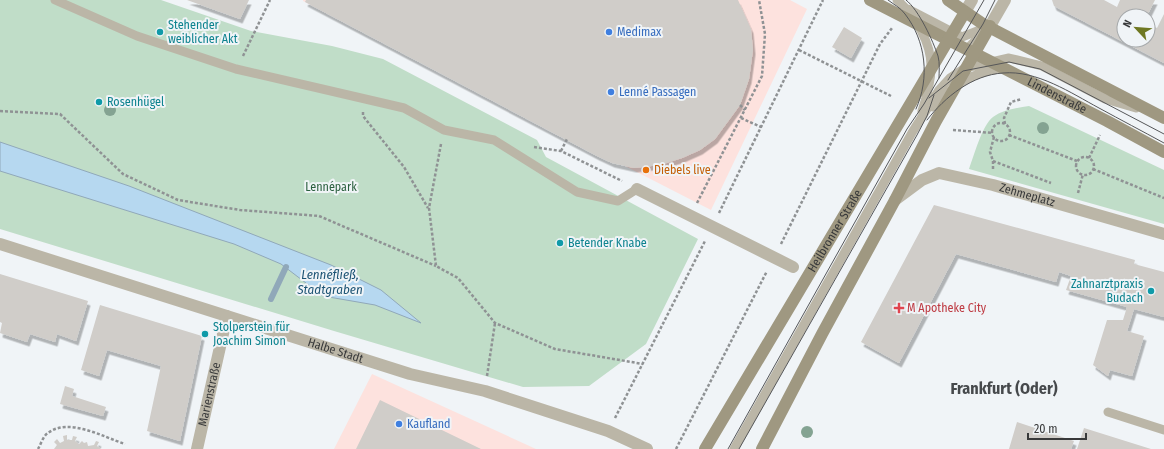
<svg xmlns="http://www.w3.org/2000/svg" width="1164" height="449" font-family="'Fira Sans Condensed',sans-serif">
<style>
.commercial{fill:#fde2de}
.green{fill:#c0ddc8}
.water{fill:#b6d8f0;stroke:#90a8b9}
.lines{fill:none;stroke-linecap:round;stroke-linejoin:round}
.stream{stroke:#90a8b9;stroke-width:6}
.building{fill:#d0cdc9;filter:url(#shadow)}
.path{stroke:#8f9294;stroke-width:2.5;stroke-dasharray:3 2;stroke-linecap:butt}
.lane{stroke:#bbb6a7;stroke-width:9}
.street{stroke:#bbb6a7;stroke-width:12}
.secondary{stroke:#9f9881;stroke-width:12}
.tram{stroke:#565759;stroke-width:1}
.tree{fill:#84a392}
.culture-dot{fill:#0f9aa8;stroke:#f0f4f7;stroke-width:1.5}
.shop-dot{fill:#3f7fe0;stroke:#f0f4f7;stroke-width:1.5}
.food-dot{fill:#e8710a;stroke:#f0f4f7;stroke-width:1.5}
.health-dot{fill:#e0444e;stroke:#f0f4f7;stroke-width:1.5}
.labels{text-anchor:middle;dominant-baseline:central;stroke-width:4;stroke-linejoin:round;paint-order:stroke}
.culture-label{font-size:12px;fill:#0d838f;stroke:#f0f4f7;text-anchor:start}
.shop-label{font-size:12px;fill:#366cbe;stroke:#f0f4f7;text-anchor:start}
.street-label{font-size:12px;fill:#38393a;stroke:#f0f4f7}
.food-label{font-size:12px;fill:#c56008;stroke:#f0f4f7;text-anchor:start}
.park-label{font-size:12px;fill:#2b603f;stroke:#f0f4f7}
.health-label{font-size:12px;fill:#be3a42;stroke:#f0f4f7;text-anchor:start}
.water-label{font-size:13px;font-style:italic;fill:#1c5374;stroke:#f0f4f7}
.district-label{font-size:16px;font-weight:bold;fill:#46494c;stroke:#f0f4f7}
</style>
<defs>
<filter id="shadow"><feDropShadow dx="2.5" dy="4.5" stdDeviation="0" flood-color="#0004"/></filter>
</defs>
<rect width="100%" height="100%" fill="#f0f4f7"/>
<path class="commercial" d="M 303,0 L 790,0 L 807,9 L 711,210 L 303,1 Z
M 372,374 L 536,449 L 334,449 Z"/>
<path class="green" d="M 0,0 L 161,0 L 251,31 L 332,46 L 383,59 L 537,140 L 546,157 L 698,239 L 646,344 L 589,386 L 523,387 L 334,331 L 0,229 Z
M 1029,106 L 1164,170 L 1164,224 L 969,169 C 974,156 982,125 993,117 C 1003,110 1016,108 1029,106 Z"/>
<path class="water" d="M 0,142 L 129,186 L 331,265 L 381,290 L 421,323 L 375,305 L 323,296 L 281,264 L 234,244 L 0,171 Z"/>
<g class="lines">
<path class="stream" d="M 271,299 L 286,267"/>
</g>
<path class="building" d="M 187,0 L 249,0 L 240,19 Z
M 306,0 L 738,0 L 751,29 L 753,50 L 749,79 L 740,105 L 715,139 L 700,150 L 682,158 L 660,165 L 634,168 L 612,163 L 597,156 L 305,2 Z
M 1052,0 L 1104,0 L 1117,7 L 1120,0 L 1155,0 L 1147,16 L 1124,16 L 1124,40 L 1148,40 L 1148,24 L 1157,28 L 1164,14 L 1164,63 L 1054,6 Z
M 844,27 L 862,38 L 851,58 L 832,47 Z
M 934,205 L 1135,260 L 1134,264 L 1164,272 L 1164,317 L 1134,309 L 1127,331 L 1144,336 L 1132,376 L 1110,370 L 1108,376 L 1093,365 L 1107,320 L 1123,320 L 1127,307 L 1066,290 L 1071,276 L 1059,272 L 1056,282 L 956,254 L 899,363 L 861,342 Z
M 0,274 L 88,301 L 76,341 L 57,334 L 55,342 L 30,334 L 27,342 L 0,333 L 2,323 L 0,322 Z
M 100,305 L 202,336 L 180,441 L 147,431 L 161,366 L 107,350 L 99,376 L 81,370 Z
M 65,386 L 74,389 L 72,396 L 106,407 L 103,416 L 60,404 Z
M 380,400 L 481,449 L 356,449 Z
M 1017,422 L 1074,441 L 1071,449 L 1009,449 Z
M 1084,428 L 1151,449 L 1077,449 Z
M 67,435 L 67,440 L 72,440 L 73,436 L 77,437 L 75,441 L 79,444 L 82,441 L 84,443 L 87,442 L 88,446 L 94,445 L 96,441 L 99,442 L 97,446 L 101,449 L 54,449 L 57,445 L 54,442 L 57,439 L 60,443 L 64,441 L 63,436 Z"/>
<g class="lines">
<path class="path" d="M 799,50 L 891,96
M 243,56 L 270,0
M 740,105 L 745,110
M 0,111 L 60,114 L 123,174 L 178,200 L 240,210 L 319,216 L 436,266
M 363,112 L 363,116 L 404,167 L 428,208
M 741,118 L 761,127
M992 132a9 9 0 1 1 18 0a9 9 0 1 1-18 0Z
M 1005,124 L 1004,118 L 1011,102 L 1022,99
M 953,130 L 993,133
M 1009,135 L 1077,161
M 441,144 L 429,208 L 436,266 L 458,278 L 495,323 L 555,349 L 643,364
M 534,147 L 561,151 L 622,181
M 561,151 L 567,139
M1076 166a9 9 0 1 1 18 0a9 9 0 1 1-18 0Z
M 1089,158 L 1100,135
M 993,161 L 1051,183
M 993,169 L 993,161 L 990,152 L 994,137
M 1093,169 L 1164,198
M 1078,193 L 1083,174
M 697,203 L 762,76 L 765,34 L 759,0
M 719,213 L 823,0
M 781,244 L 880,44 L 892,28
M 487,376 L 495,323
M 615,418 L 705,241
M 38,449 C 41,444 43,436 48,433 C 69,417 103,437 125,444
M 676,449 L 767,271"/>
<path class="lane" d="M 55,0 L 137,36 L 236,69 L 404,108 L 444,130 L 494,140 L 577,192 L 618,201 L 637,189
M 897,0 C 915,15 932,44 931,68 C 931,82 926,99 922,111
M 908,9 L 962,37 L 990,26
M 967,49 L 983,33
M 933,107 C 957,83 970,73 1004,68
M 1108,412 L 1164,430
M 734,449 L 913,131 L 939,90 L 950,78 L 965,68 L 1009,58 L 1042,66 L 1105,99 L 1136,108"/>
<g class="street">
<path d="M 965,12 L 972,0"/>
<path d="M 990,26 L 1005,0"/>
<path d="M 637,189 L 793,267"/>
<path id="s1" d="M 895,200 L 922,180 L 939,173 L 993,185 L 1164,234"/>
<path id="s2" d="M 0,244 L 410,374 L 485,391 L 608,431 L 647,449"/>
<path id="s3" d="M 197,449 L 227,316"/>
</g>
<g class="secondary">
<path id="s4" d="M 870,0 L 1107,121 L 1164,152"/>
<path d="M 948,0 L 983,24 L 1164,118"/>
<path id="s5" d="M 705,449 L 965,12"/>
<path d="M 762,449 L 822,334 L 895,200 L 936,121 L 990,26"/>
</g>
<path class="tram" d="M 888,0 C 893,4 901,8 905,14 C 926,41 930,78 916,109
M 906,0 C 919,10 933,41 938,56 C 940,63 939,72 939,78
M 948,80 L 983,24 L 995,0
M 929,98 L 963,71 L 1009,62 L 1040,69 L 1164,134
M 927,120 C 945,97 972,75 1003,73 C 1037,70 1071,93 1099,108 C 1121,120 1142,131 1164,143
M 728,449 L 907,129 L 924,104 L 984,0
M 739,449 L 917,135 L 927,116 L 934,95"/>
</g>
<g class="tree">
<circle cx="110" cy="110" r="6"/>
<circle cx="1043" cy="128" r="6"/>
<circle cx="807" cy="432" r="6"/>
</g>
<g class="culture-dot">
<circle cx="160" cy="32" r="4"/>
<circle cx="99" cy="102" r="4"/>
<circle cx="560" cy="243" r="4"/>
<circle cx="1151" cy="291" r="4"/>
<circle cx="205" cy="334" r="4"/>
</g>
<g class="shop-dot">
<circle cx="609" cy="32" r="4"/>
<circle cx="611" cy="92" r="4"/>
<circle cx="399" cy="424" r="4"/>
</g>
<circle class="food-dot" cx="646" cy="170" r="4"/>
<path class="health-dot" d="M897 302h4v4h4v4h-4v4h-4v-4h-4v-4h4z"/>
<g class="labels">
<g class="culture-label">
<text x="168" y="25">Stehender<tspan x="168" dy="14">weiblicher Akt</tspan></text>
<text x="107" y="102">Rosenhügel</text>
<text x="568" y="243">Betender Knabe</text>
<text x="1143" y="284" text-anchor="end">Zahnarztpraxis<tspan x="1143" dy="14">Budach</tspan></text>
<text x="213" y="327">Stolperstein für<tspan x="213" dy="14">Joachim Simon</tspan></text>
</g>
<g class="shop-label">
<text x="617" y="32">Medimax</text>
<text x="619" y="92">Lenné Passagen</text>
<text x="407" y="424">Kaufland</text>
</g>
<g class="street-label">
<text stroke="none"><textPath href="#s4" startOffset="210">Lindenstraße</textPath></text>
<text stroke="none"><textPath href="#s1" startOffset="143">Zehmeplatz</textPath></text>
<text stroke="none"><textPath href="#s5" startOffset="254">Heilbronner Straße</textPath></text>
<text stroke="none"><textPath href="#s2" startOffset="352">Halbe Stadt</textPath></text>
<text stroke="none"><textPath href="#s3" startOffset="56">Marienstraße</textPath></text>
</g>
<g class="food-label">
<text x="654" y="170">Diebels live</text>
</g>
<g class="park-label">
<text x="331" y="187">Lennépark</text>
</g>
<g class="health-label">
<text x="907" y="308">M Apotheke City</text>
</g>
<g class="water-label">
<text x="330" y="274">Lennéfließ,<tspan x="330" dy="15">Stadtgraben</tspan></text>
</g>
<g class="district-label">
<text x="1004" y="388">Frankfurt (Oder)</text>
</g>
</g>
<g transform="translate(1136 28) rotate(296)"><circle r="19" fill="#f0f4f7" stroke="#a6a9ab"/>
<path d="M0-3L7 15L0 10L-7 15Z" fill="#6f7822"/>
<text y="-6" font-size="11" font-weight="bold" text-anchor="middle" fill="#38393a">N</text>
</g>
<path d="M1028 433v6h58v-6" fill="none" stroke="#38393a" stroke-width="2"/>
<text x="1034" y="433" font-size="12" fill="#38393a" stroke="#f0f4f7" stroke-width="3" paint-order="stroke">20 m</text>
</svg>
